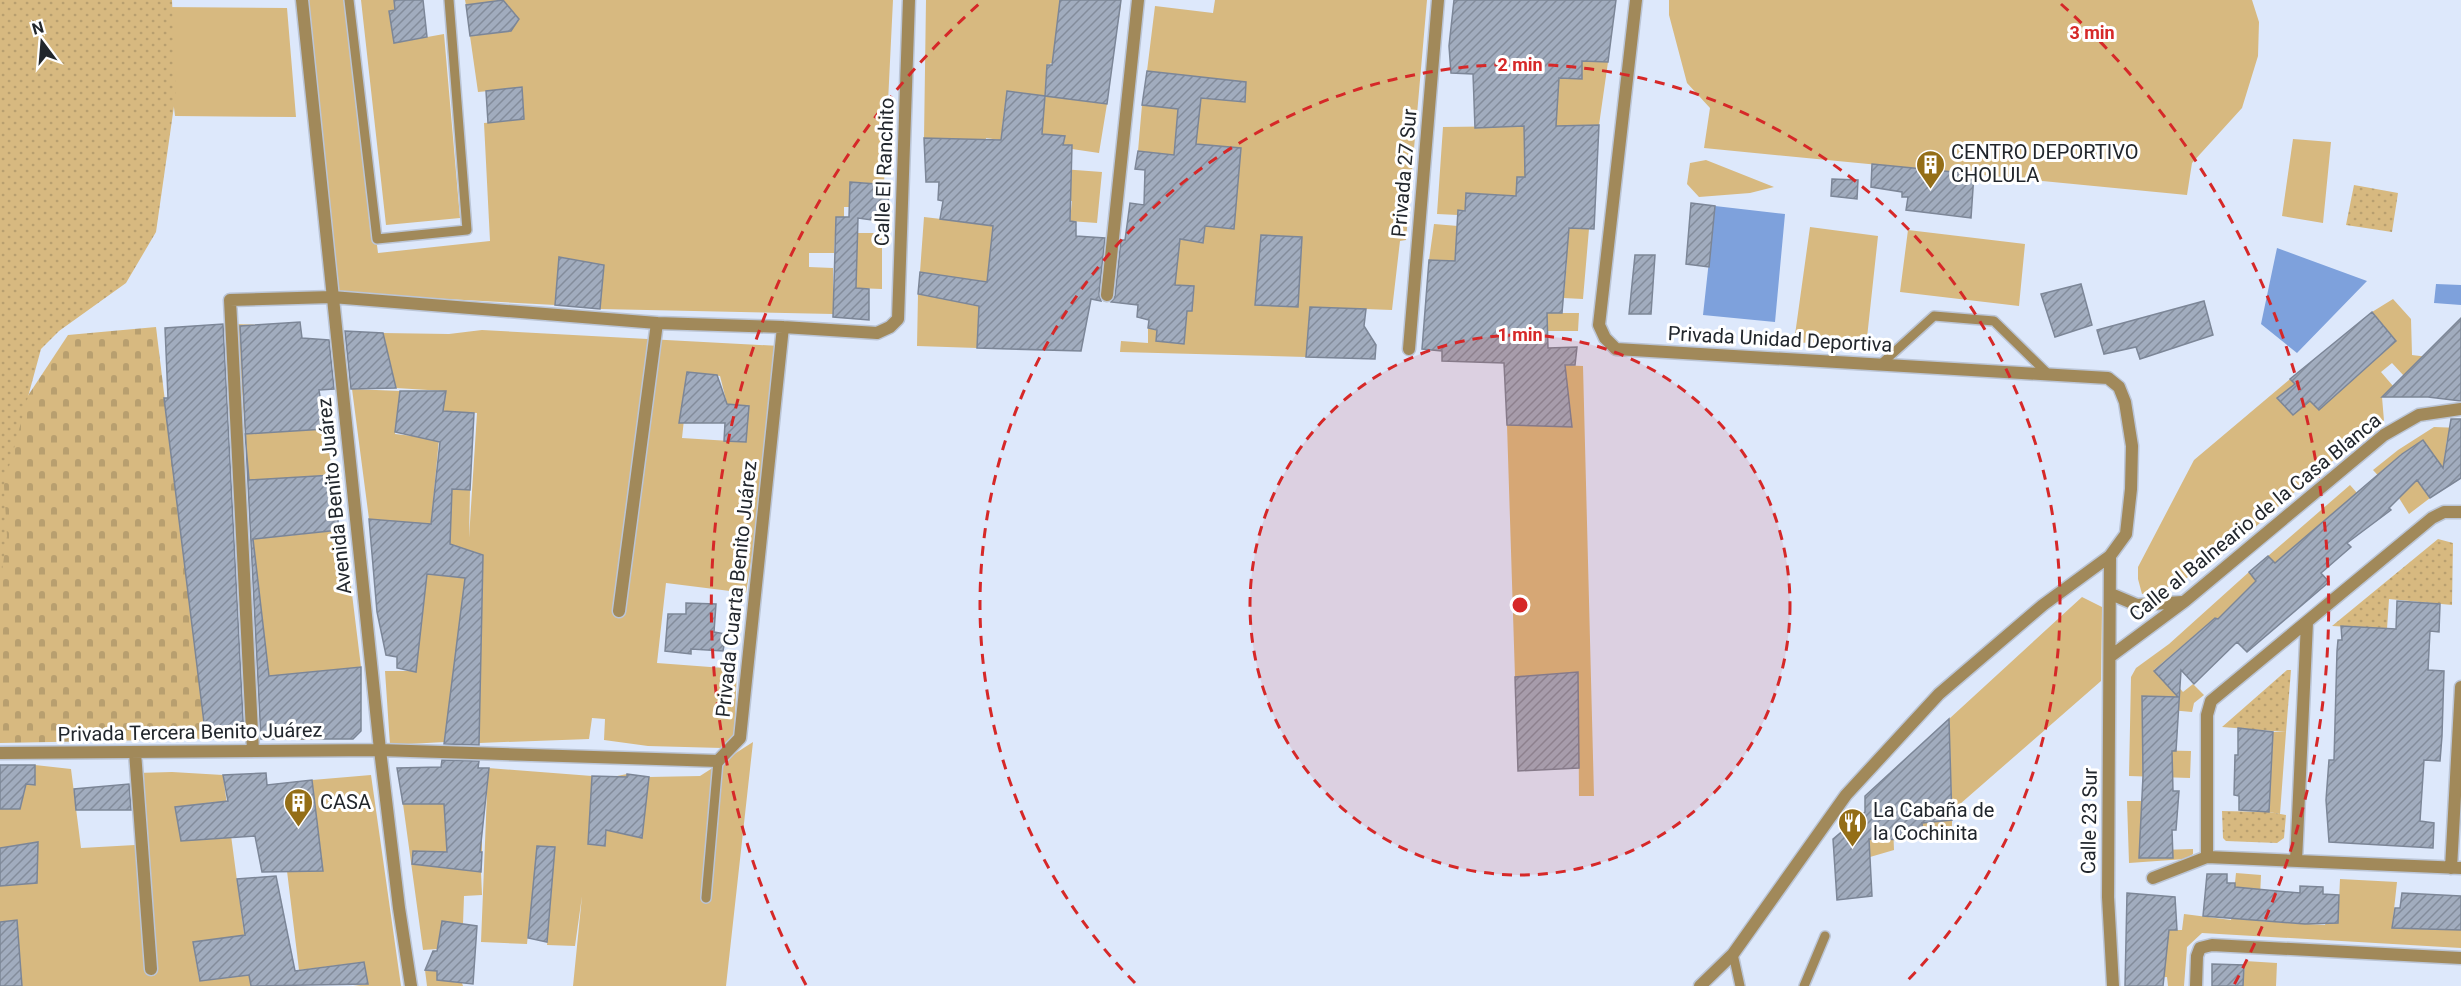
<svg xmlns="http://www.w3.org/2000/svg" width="2461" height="986" font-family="Roboto,sans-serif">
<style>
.green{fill:#d7b980;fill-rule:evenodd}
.cemetery{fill:url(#cemetery-stones)}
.park{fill:url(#park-dots)}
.water{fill:#7ea1dc}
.building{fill:url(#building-hatch);stroke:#7c8697;stroke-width:1.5}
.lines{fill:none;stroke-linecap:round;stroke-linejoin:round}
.service-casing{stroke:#bbc5d6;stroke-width:12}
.minor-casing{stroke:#bbc5d6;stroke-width:15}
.service{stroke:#a1895a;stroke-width:9}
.minor{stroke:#a1895a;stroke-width:12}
.ring{fill:none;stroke:#d62828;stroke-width:3;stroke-dasharray:10 8}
.labels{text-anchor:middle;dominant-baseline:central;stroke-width:6;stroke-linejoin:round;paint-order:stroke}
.poi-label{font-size:20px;fill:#21262c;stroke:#fff;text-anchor:start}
.street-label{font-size:20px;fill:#21262c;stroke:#fff}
.centre{fill:#d62828;stroke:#fff;stroke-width:3}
.ring-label{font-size:18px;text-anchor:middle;font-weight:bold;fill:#d62828;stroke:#fff;stroke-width:6;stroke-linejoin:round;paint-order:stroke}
</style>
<defs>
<pattern id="cemetery-stones" width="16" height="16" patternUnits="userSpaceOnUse" patternTransform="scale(1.5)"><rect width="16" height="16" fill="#d7b980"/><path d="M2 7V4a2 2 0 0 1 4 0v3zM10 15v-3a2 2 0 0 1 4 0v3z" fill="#b89f6f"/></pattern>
<pattern id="park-dots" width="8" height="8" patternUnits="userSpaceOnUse" patternTransform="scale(1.5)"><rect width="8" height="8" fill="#d7b980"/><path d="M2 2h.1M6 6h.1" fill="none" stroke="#b89f6f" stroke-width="1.8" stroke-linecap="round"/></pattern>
<pattern id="building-hatch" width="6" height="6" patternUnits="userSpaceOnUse" patternTransform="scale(1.5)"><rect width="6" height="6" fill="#a1acbe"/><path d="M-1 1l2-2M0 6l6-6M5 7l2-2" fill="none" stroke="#838c9b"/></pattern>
</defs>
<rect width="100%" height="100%" fill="#dde8fb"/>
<path class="green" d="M 303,0 L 346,0 L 378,253 L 490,241 L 484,123 L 524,119 L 522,88 L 478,92 L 470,36 L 511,31 L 519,19 L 503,0 L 466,5 L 465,0 L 893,0 L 884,184 L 850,182 L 849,207 L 844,207 L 844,217 L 836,218 L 834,253 L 809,253 L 809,267 L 833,268 L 833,314 L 600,309 L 603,265 L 560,257 L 555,305 L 337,293 Z
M 361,0 L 394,0 L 395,10 L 389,11 L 394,43 L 444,34 L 460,218 L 386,225 Z
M 926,0 L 1069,0 L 1121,5 L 1116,36 L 1047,65 L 1045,96 L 1107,104 L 1099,153 L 1072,149 L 1063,145 L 1065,137 L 1021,166 L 1102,172 L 1097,223 L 1070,221 L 1072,201 L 1014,197 L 1025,300 L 981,281 L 920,272 L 924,217 L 984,224 L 1000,140 L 986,138 L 981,186 L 924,138 ZM 1007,91 L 1045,96 L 1043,115 L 1023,132 L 1002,128 Z
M 1215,0 L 1427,0 L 1406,240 L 1400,241 L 1392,310 L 1311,307 L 1306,357 L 1120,352 L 1121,341 L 1148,343 L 1148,328 L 1157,330 L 1157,341 L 1184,344 L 1187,311 L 1192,311 L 1194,286 L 1174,285 L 1180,239 L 1203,243 L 1205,226 L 1234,228 L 1235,215 L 1175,143 L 1174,155 L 1138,151 L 1142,105 L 1199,111 L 1201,98 L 1245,102 L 1246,82 L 1147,71 L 1155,6 L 1213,13 ZM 1261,236 L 1302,237 L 1298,306 L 1255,304 Z
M 1669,0 L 2252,0 L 2259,22 L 2258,56 L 2242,108 L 2192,163 L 2187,195 L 1704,148 L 1710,108 L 1687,83 L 1669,15 Z
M 162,7 L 287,8 L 296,117 L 175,116 Z
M 1529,59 L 1608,62 L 1599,125 L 1565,126 L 1565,154 L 1554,177 L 1518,177 L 1516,196 L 1466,193 L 1465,211 L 1458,210 L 1458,215 L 1437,214 L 1443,127 L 1521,126 L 1555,130 Z
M 2293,139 L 2331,142 L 2323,223 L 2282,216 Z
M 1706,160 L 1774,187 L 1750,193 L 1699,197 L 1687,184 L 1690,163 Z
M 1434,224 L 1458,226 L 1455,261 L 1429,260 Z
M 1810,227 L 1878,236 L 1866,347 L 1794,342 Z
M 1565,228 L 1589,229 L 1583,299 L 1507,295 L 1479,308 L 1476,362 L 1462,362 L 1466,295 L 1426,295 L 1428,276 L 1477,276 L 1564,294 L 1567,261 Z
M 1908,230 L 2025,244 L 2019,306 L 1900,292 Z
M 857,233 L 882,233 L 882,289 L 856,288 Z
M 918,294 L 979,306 L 977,348 L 917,346 Z
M 2393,299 L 2411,319 L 2412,355 L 2428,357 L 2404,376 L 2392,363 L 2381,372 L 2393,386 L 2382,397 L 2384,421 C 2358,442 2330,462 2304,484 C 2264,518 2195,589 2142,594 L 2138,579 L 2138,567 L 2194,460 L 2290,379 L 2295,384 L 2277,398 L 2293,415 L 2310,401 L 2319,410 L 2396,341 L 2372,312 Z
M 1547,313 L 1579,313 L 1578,331 L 1548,331 Z
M 237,324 L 264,325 L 275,432 L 325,429 L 333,475 L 286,536 L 344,529 L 361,667 L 300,673 L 308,740 L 276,739 L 253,539 Z
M 482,330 L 780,346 L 770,444 L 746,593 L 666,583 L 657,663 L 737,669 L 734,739 L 722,748 L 648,746 L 604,740 L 605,719 L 592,718 L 589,739 L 479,743 L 483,555 L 469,550 L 445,742 L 390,745 L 385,671 L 416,671 L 427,574 L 445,575 L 452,489 L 470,490 L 469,538 L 477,413 L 443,411 L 444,391 L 396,388 L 383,333 L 449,334 ZM 689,373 L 720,376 L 727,404 L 748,406 L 746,442 L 682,438 Z
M 1505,363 L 1583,366 L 1594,796 L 1579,796 L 1578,672 L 1515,677 L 1507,425 L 1571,426 Z
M 352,389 L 400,391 L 395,434 L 439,439 L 431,524 L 369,519 Z
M 2434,427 L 2461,428 L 2447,439 L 2443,468 L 2423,440 L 2400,455 L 2430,498 L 2409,514 L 2399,498 L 2373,470 L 2398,450 Z
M 2350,485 L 2358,494 L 2276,564 L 2268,556 Z
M 2249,572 L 2256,581 L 2218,619 L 2215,618 L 2154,670 L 2170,688 L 2175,683 L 2183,692 L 2193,684 L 2204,695 L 2194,703 L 2192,712 L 2170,710 L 2170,697 L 2142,696 L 2143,750 L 2191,751 L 2190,778 L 2129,776 L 2131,677 L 2136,668 L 2169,644 Z
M 2082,597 L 2102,607 L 2101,681 L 1952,811 L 1949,719 Z
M 2273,732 L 2286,732 L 2280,814 L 2269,812 Z
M 753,742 L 726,986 L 573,986 L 582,896 L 575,946 L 547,945 L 555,847 L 537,847 L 527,944 L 481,942 L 488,768 L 592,776 L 588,843 L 605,845 L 612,777 L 627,774 L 623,833 L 641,838 L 649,777 L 700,776 Z
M 35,765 L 71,769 L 81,848 L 135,845 L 146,969 L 136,773 L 172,772 L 223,775 L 251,986 L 22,986 L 17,920 L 0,922 L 0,884 L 37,883 L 38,843 L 0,848 L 0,809 L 20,809 L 26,784 L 35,785 ZM 215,802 L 222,838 L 181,840 L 176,807 ZM 193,942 L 239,976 L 199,979 Z
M 371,775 L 401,986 L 353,986 L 368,984 L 364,962 L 299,970 L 287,871 L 323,870 L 312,780 Z
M 2127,801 L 2143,801 L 2139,858 L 2160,858 L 2160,850 L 2193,849 L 2193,854 L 2185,859 L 2129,863 Z
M 403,804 L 444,804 L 482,831 L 482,852 L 445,852 L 445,868 L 481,872 L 482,895 L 464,896 L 463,924 L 437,949 L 423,950 Z
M 1952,820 L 1952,830 L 1923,840 L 1922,823 Z
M 1893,825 L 1894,850 L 1870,857 L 1868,833 Z
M 2236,873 L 2261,875 L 2259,921 L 2325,925 L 2326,922 L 2338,923 L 2340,879 L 2397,882 L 2392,928 L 2461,930 L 2461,948 L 2202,933 L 2187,947 L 2184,986 L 2168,986 L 2167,977 L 2125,980 L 2125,949 L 2167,947 L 2169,930 L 2182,930 L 2184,914 L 2231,920 Z
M 2245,961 L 2277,963 L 2276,986 L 2243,986 Z
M 425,970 L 437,971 L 437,980 L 462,983 L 463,986 L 427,986 Z"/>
<path class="cemetery" d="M 156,327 L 206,739 L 0,743 L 0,438 L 68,335 Z"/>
<path class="park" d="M 0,0 L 172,0 L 176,92 L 156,232 L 126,283 L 59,331 L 41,349 L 4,485 L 7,536 L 0,585 Z
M 2354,185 L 2398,193 L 2392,232 L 2346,225 Z
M 2438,539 L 2453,543 L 2452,605 L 2389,599 L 2387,629 L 2332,626 Z
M 2287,670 L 2291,670 L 2286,732 L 2222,727 Z
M 2222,811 L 2269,812 L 2286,815 L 2284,838 L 2277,843 L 2226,841 L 2223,838 Z"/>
<path class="water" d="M 1715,206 L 1785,214 L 1775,322 L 1703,315 Z
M 2277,248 L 2367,281 L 2297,353 L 2261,324 Z
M 2436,284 L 2461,285 L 2461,305 L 2434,303 Z"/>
<path class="building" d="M 394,0 L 423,0 L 427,37 L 394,43 L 389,11 L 395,10 Z
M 503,0 L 519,19 L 511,31 L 470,36 L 466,5 Z
M 1060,0 L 1121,0 L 1107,104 L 1045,96 L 1047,65 L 1052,65 Z
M 1454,0 L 1616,0 L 1608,62 L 1582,61 L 1582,79 L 1559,78 L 1556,126 L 1599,125 L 1594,229 L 1569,228 L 1562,313 L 1547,313 L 1548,348 L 1577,347 L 1575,365 L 1565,365 L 1572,427 L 1507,425 L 1504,363 L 1442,361 L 1442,351 L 1422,349 L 1429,260 L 1455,261 L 1458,210 L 1465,211 L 1466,193 L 1516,196 L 1517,177 L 1525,177 L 1524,126 L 1475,128 L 1473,74 L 1451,73 L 1449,46 Z
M 1147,71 L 1246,82 L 1245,102 L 1201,98 L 1196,144 L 1241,148 L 1234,229 L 1205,226 L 1203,243 L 1180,239 L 1175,285 L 1194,286 L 1192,311 L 1187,311 L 1184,344 L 1156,341 L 1157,330 L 1148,328 L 1149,320 L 1137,317 L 1138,305 L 1111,302 L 1115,296 L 1121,240 L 1125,240 L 1130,203 L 1144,205 L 1145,170 L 1135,169 L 1138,151 L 1174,155 L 1178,109 L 1142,105 Z
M 522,87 L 524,119 L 488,123 L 486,91 Z
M 1007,91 L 1045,96 L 1042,134 L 1065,136 L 1063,145 L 1072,145 L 1070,221 L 1076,222 L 1076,236 L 1105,238 L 1099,294 L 1101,301 L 1091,299 L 1081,351 L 977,348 L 979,306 L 918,294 L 920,272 L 987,282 L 993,226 L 940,219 L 943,201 L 938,200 L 939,182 L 926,182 L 924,138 L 1001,140 Z
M 1872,164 L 1974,174 L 1971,218 L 1906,210 L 1908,197 L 1902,197 L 1902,192 L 1871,187 Z
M 1832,179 L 1858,180 L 1857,199 L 1831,196 Z
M 850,182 L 890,185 L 886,222 L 858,218 L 856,288 L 869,289 L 869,320 L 833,317 L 836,217 L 849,217 Z
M 1691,203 L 1715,206 L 1709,267 L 1686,264 Z
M 1261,235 L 1302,237 L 1298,307 L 1255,305 Z
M 1635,255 L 1655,255 L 1651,314 L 1629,314 Z
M 559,257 L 604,265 L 600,309 L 555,305 Z
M 2081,284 L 2092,325 L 2055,337 L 2041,294 Z
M 2204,301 L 2213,335 L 2140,359 L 2136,347 L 2104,354 L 2097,330 Z
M 1310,307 L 1366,309 L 1364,326 L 1376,345 L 1375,359 L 1306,357 Z
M 2372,312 L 2396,341 L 2319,410 L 2310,401 L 2293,415 L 2277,398 L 2295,384 L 2290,379 Z
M 2461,318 L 2461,401 L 2428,397 L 2382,397 Z
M 300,322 L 302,338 L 329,340 L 334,389 L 319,390 L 325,429 L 245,434 L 249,480 L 333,475 L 339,530 L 253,539 L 269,676 L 361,667 L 361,731 L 353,739 L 261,739 L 240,326 Z
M 223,324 L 244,739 L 206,739 L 164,398 L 168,398 L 165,328 Z
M 345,331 L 383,333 L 396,388 L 351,389 Z
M 687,372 L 717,375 L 727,404 L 749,406 L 746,442 L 724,441 L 725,423 L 679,423 Z
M 400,391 L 446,391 L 443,411 L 474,413 L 470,490 L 452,489 L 450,544 L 483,555 L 479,745 L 444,744 L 465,578 L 427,574 L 416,672 L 397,668 L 397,657 L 386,655 L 377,612 L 369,519 L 431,524 L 440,442 L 395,432 Z
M 2451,419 L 2461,419 L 2461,478 L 2430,498 L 2417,480 L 2389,508 L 2391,510 L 2347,543 L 2351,547 L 2321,573 L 2329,582 L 2247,652 L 2237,642 L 2194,684 L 2181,670 L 2176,751 L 2172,751 L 2173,791 L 2179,791 L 2176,830 L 2172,830 L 2173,858 L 2139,858 L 2143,776 L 2142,696 L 2178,697 L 2154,671 L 2215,618 L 2218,619 L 2256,581 L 2249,572 L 2268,556 L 2275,563 L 2402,454 L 2423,440 L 2443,468 Z
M 2397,601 L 2440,604 L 2439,632 L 2430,631 L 2428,670 L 2444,671 L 2442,736 L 2440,761 L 2424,760 L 2420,821 L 2434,823 L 2433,848 L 2329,842 L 2326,800 L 2329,760 L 2334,760 L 2337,651 L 2338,640 L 2342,640 L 2341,626 L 2396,629 Z
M 686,603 L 716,604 L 714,632 L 726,634 L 723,651 L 691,649 L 691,654 L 665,651 L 668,614 L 686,614 Z
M 1578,672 L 1579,768 L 1518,771 L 1515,677 Z
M 1949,719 L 1952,820 L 1922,823 L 1923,840 L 1869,839 L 1872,896 L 1837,900 L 1833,839 L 1865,812 L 1865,796 Z
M 2238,728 L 2273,732 L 2269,812 L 2239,810 L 2239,796 L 2234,795 L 2235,755 L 2238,755 Z
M 442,760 L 479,761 L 478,768 L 489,768 L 480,852 L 482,852 L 481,872 L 412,864 L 413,851 L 447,852 L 444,804 L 403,804 L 397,768 L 441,767 Z
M 0,765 L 35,765 L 35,785 L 26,784 L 20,809 L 0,809 Z
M 266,773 L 267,785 L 312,780 L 323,871 L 262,872 L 255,836 L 181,841 L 175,807 L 228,801 L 223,775 Z
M 627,774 L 649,777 L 642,838 L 606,830 L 605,846 L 588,844 L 592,776 L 627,777 Z
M 129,784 L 131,810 L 76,810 L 74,789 Z
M 38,842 L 37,883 L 0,886 L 0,848 Z
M 537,846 L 555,847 L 547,942 L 528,938 Z
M 2207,874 L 2227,874 L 2227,883 L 2235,883 L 2235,887 L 2300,893 L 2300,886 L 2323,887 L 2323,894 L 2339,895 L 2338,923 L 2305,924 L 2203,916 Z
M 276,876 L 295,971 L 364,962 L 368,984 L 251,986 L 249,975 L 200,981 L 193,942 L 245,935 L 237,879 Z
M 2127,893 L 2175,897 L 2177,930 L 2169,930 L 2163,986 L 2125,986 Z
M 2402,893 L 2461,896 L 2461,930 L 2392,928 L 2395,908 L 2400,908 Z
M 17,920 L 22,986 L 0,986 L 0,922 Z
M 442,921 L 477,926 L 473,984 L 437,980 L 437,971 L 425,970 L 433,951 L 437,951 Z
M 2212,964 L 2244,965 L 2243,986 L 2212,986 Z"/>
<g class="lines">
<defs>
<path id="service" d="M 349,0 L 377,239 L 467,230 L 449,0
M 1881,364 L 1934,316 L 1994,321 L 2049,375
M 706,898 L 718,761
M 1733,954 L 1740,986
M 1804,986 L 1825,936"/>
<path id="minor" d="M 302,0 L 380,750 L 399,908 L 411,986
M 1636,0 L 1599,325 L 1605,338 L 1616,349 L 2108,378 L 2119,387 L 2125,402 L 2132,446 L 2131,489 L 2126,534 L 2110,556 L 2043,605 L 1939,694 L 1846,795 L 1733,954 L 1700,986
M 1107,295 L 1138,0
M 1409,349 L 1438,0
M 2110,556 L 2108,897 L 2113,986
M 2111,594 L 2137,605 L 2182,602
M 619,611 L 657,323
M 2111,656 L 2185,601 L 2384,435 L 2419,415 L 2461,409
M 253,751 L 230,300 L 332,297 L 657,323 L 783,327 L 877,333 L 890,327 L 898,319 L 909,0
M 135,752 L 151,969
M 0,753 L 380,750 L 718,761 L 740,738 L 783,327
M 2207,857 L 2207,715 L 2211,701 L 2432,518 L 2444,512 L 2461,512
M 2296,861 L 2307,622
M 2451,868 L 2461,687
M 2153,878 L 2207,857 L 2461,868
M 2196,986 L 2197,956 L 2200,948 L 2212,945 L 2461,958"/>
</defs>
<use href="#service" class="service-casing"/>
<use href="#minor" class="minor-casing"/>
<use href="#service" class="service"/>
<use href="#minor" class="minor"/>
</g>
<circle cx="1520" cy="605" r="270" fill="#d62828" fill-opacity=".12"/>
<g class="ring">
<circle cx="1520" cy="605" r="270"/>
<path d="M1135 983A540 540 0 1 1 1905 983"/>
<path d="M806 985A809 809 0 0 1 979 4M2061 4A809 809 0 0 1 2234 985"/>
</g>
<defs>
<symbol id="building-pin" viewBox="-11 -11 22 30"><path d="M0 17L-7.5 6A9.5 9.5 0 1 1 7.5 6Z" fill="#946e17" stroke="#fff"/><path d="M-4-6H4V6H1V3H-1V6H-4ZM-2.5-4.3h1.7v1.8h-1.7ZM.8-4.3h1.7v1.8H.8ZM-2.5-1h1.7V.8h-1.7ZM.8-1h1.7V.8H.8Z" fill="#fff"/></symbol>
<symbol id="restaurant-pin" viewBox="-11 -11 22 30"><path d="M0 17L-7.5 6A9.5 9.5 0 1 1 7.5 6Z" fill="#946e17" stroke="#fff"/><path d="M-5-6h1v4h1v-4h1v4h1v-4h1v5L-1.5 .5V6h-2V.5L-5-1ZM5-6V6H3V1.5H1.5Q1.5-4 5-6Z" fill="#fff"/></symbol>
</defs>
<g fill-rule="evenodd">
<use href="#building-pin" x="1914" y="148" width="33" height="45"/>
<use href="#building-pin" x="282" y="786" width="33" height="45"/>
<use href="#restaurant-pin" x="1836" y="806" width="33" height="45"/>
</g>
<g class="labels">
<g class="poi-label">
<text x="1951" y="152">CENTRO DEPORTIVO<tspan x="1951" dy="23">CHOLULA</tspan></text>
<text x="320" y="802">CASA</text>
<text x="1873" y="810">La Cabaña de<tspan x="1873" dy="23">la Cochinita</tspan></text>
</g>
<g class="street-label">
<text transform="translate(884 172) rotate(-88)">Calle El Ranchito</text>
<text transform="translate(1404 173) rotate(-85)">Privada 27 Sur</text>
<text transform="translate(1780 339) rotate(3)">Privada Unidad Deportiva</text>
<text transform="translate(334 496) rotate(-96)">Avenida Benito Juárez</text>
<text transform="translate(2255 517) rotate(-39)">Calle al Balneario de la Casa Blanca</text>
<text transform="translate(736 589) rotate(-84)">Privada Cuarta Benito Juárez</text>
<text transform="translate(190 732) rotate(-1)">Privada Tercera Benito Juárez</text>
<text transform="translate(2089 821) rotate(-89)">Calle 23 Sur</text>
</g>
</g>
<circle cx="1520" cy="605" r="9" class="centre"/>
<g class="ring-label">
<text x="2092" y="39">3 min</text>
<text x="1520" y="71">2 min</text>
<text x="1520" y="341">1 min</text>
</g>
<g transform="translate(42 42) rotate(344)" stroke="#ffffff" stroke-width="4.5" paint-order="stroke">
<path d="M0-4.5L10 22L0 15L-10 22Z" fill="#21262c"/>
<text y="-9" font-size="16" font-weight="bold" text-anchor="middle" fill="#21262c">N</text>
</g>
</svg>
